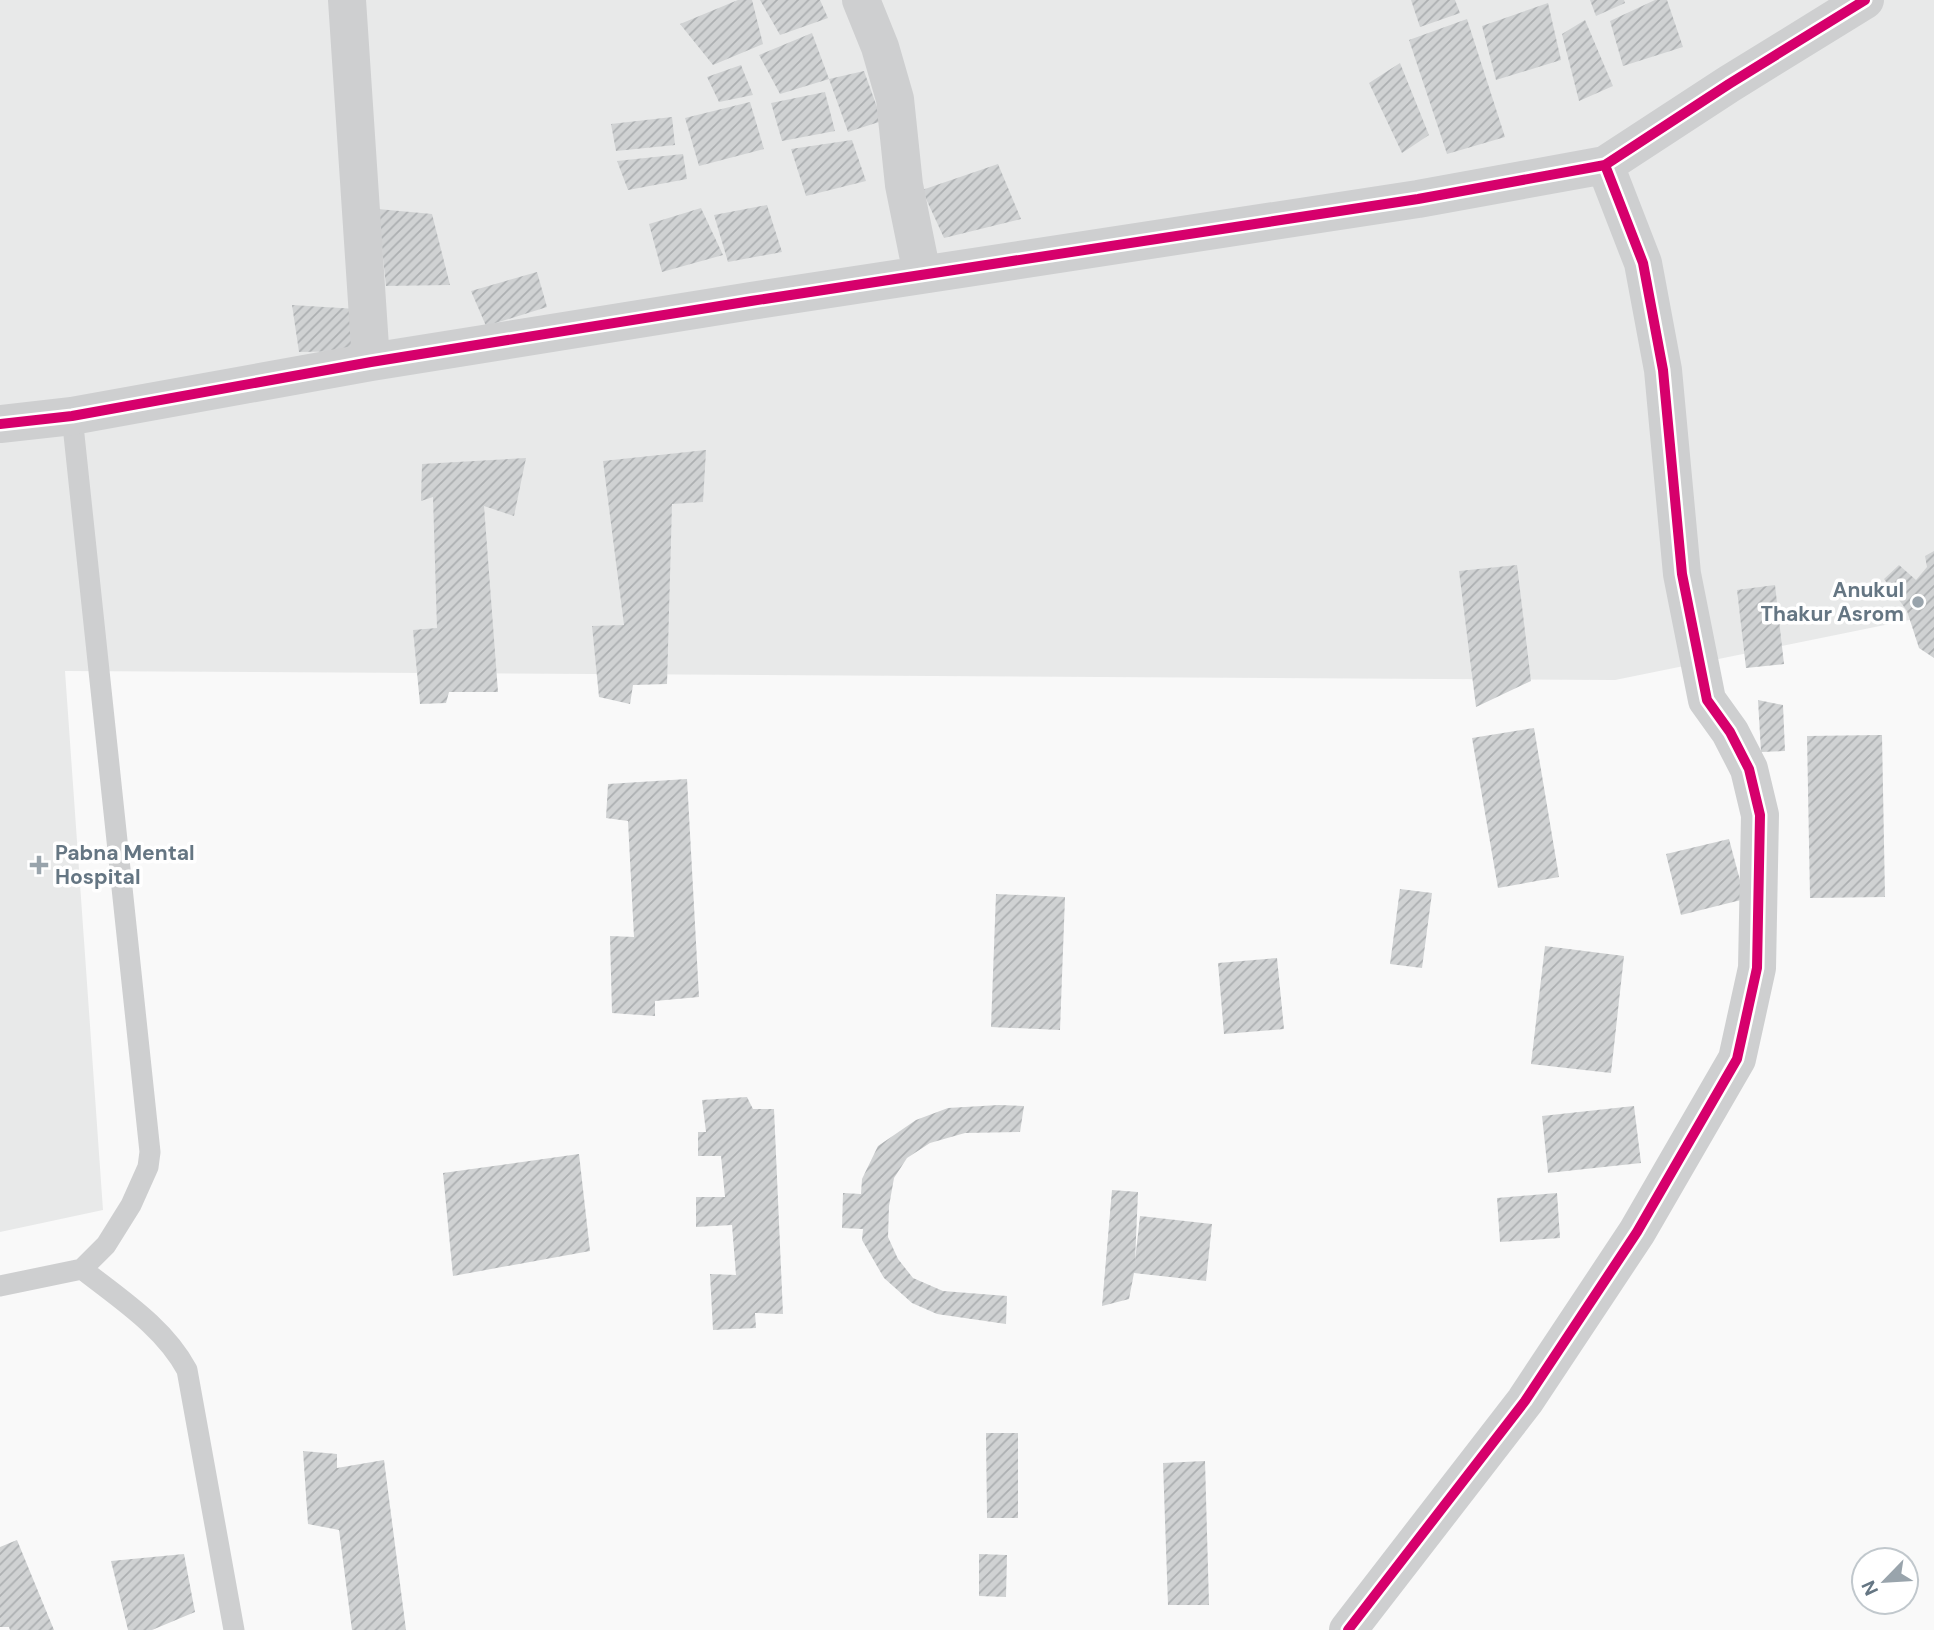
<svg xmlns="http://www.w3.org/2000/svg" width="1934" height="1630" font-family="'DM Sans',sans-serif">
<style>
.built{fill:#e8e9e9}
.building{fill:url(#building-hatch)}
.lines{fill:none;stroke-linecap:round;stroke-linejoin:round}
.lane{stroke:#cecfd0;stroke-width:21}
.street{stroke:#cecfd0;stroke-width:38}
.cycleway-casing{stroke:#fff;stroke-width:15}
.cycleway{stroke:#d6006c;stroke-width:10}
.poi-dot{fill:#99a4ac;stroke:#fff;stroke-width:2.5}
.labels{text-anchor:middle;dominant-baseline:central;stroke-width:7;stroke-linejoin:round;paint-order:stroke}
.poi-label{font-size:21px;font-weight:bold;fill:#657683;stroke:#fff;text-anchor:end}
</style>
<defs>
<pattern id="building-hatch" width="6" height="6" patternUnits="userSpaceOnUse" patternTransform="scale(1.75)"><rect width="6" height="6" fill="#d0d2d3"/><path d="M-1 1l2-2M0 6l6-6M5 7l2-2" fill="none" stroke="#acafb1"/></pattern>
</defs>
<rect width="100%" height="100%" fill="#f9f9f9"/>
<path class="built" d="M 0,0 L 1934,0 L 1934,615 L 1615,680 L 65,671 L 103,1210 L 0,1232 Z"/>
<path class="building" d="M 738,0 L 752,0 L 763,44 L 713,65 L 680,24 Z
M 760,0 L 820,0 L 828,18 L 780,35 Z
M 1411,0 L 1455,0 L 1460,13 L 1420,27 Z
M 1590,0 L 1624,0 L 1625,3 L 1596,16 Z
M 1655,0 L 1667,0 L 1683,47 L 1623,66 L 1610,21 Z
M 1548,3 L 1561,60 L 1496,80 L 1482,26 Z
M 1467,19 L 1505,137 L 1447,154 L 1409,40 Z
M 1585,20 L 1613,86 L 1579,101 L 1562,34 Z
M 812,33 L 829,79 L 780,94 L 759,55 Z
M 1400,63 L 1429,135 L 1402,153 L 1369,83 Z
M 741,65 L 753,95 L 719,102 L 707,77 Z
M 864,71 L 882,121 L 848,132 L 829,79 Z
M 825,92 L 835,131 L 782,141 L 771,103 Z
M 750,102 L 764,149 L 699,166 L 685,118 Z
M 672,117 L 675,145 L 616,151 L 611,124 Z
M 852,140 L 866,181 L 806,196 L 791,149 Z
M 683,154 L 687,179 L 628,190 L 617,161 Z
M 998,164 L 1021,219 L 944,238 L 922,190 Z
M 767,205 L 782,252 L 728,262 L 714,215 Z
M 701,208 L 723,255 L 662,272 L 649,224 Z
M 378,209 L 432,214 L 450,285 L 386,286 Z
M 537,272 L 547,307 L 486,326 L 471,291 Z
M 292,305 L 357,309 L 357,351 L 299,352 Z
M 706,450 L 703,502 L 672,504 L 667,684 L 633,685 L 630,704 L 599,697 L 592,626 L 624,625 L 603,461 Z
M 526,458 L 514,516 L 484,506 L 498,692 L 449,692 L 446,703 L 420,704 L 413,630 L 437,628 L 433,497 L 421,501 L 422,464 Z
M 1934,551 L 1934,658 L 1919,648 L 1907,611 L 1884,579 L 1899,565 L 1916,580 L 1927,567 L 1925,556 Z
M 1517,565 L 1531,681 L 1476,707 L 1459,571 Z
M 1775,585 L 1784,664 L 1746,668 L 1737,590 Z
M 1758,700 L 1783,705 L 1785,751 L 1761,752 Z
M 1534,728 L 1559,877 L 1498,888 L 1472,738 Z
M 1882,735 L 1885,897 L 1810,898 L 1807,736 Z
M 687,779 L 699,997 L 655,1001 L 655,1016 L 612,1013 L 610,936 L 634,937 L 628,821 L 606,818 L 608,784 Z
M 1729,839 L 1745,899 L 1681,915 L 1666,854 Z
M 1400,889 L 1432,893 L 1422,968 L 1390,964 Z
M 996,894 L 1065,897 L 1060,1030 L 991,1027 Z
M 1545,946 L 1624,956 L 1611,1073 L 1531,1064 Z
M 1277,958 L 1284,1029 L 1224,1034 L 1218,963 Z
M 747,1097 L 753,1109 L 774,1109 L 783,1314 L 755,1313 L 756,1328 L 713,1330 L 710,1274 L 736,1275 L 732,1225 L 696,1227 L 696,1197 L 725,1197 L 721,1156 L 698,1156 L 698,1132 L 706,1132 L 702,1100 Z
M 999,1105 L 1024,1106 L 1020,1132 L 965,1133 L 930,1143 L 907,1158 L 894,1178 L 889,1206 L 888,1237 L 898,1259 L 913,1278 L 943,1291 L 1007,1296 L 1006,1324 L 937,1314 L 912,1303 L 884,1278 L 862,1240 L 863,1229 L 842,1228 L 843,1193 L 861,1194 L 862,1179 L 878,1146 L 916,1120 L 948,1108 Z
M 1634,1106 L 1641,1163 L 1548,1173 L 1542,1116 Z
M 579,1154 L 590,1251 L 453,1276 L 443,1173 Z
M 1112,1190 L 1138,1192 L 1135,1261 L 1140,1216 L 1212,1224 L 1206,1281 L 1134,1273 L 1129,1299 L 1102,1306 Z
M 1557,1193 L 1560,1238 L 1500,1242 L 1497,1198 Z
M 986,1433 L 1018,1433 L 1018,1518 L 987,1518 Z
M 303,1451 L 337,1454 L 337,1468 L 384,1460 L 406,1630 L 352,1630 L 339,1530 L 308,1524 Z
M 1205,1461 L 1209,1605 L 1168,1605 L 1163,1463 Z
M 17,1540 L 54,1630 L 10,1630 L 9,1627 L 0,1627 L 0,1547 Z
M 184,1554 L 195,1612 L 152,1630 L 128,1630 L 111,1561 Z
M 979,1554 L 1007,1555 L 1006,1597 L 979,1596 Z"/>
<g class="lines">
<path class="lane" d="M 82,1269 C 120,1299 164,1327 187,1370 L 234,1630
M 0,1286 L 82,1269 L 106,1245 L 131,1205 L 148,1167 L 150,1152 L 72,416"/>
<path class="street" d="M 347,0 L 371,362
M 861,0 L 880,47 L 895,99 L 904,185 L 922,274
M 0,424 L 72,416 L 371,362 L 751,301 L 1418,199 L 1605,165 L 1729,84 L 1865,0
M 1348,1630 L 1525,1401 L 1637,1232 L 1737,1059 L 1757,968 L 1760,815 L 1749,769 L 1730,732 L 1707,700 L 1682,574 L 1663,370 L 1643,263 L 1605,165"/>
<defs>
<path id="cycleway" d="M 0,424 L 72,416 L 371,362 L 751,301 L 1418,199 L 1605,165 L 1729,84 L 1865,0
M 1348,1630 L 1525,1401 L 1637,1232 L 1737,1059 L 1757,968 L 1760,815 L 1749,769 L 1730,732 L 1707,700 L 1682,574 L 1663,370 L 1643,263 L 1605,165"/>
</defs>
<use href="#cycleway" class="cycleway-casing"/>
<use href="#cycleway" class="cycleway"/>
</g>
<g class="poi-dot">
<circle cx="1918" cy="602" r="7"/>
<path d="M35.5 854.5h7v7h7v7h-7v7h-7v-7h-7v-7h7z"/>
</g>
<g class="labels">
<g class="poi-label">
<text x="1904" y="590">Anukul<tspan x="1904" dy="24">Thakur Asrom</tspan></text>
<text x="55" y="853" text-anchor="start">Pabna Mental<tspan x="55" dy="24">Hospital</tspan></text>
</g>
</g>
<g transform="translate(1885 1581) rotate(245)"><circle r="33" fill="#ffffff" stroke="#c1c8cd" stroke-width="2"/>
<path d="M0-5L12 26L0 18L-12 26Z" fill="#99a4ac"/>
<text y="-10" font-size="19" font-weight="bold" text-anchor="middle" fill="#657683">N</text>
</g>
</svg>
